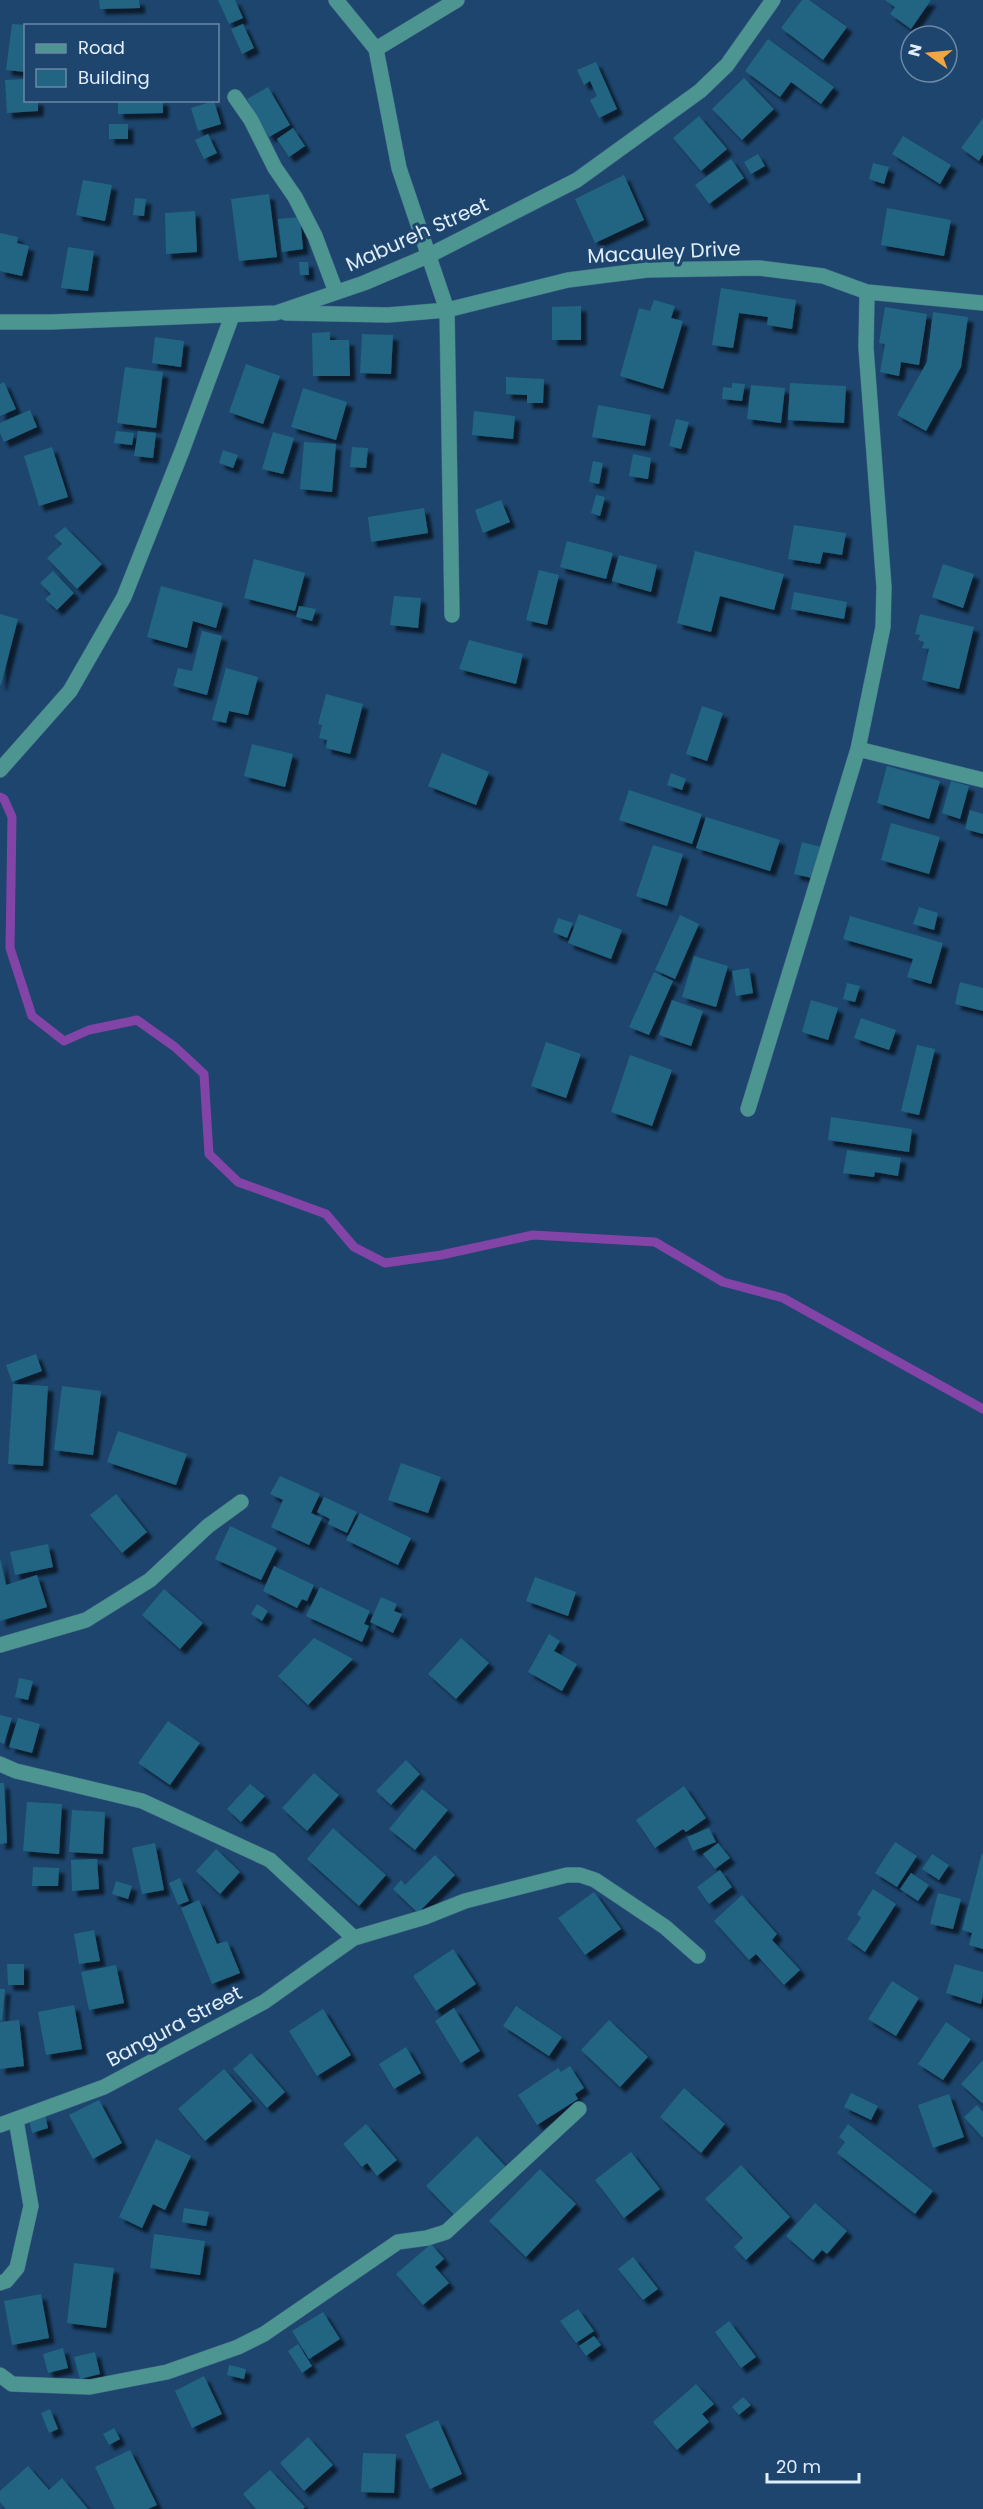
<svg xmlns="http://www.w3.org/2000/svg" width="983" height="2509" font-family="Poppins,sans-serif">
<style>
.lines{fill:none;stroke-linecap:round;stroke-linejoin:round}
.stream{stroke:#8344a8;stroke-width:9}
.building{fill:#216583;filter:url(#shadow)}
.minor-casing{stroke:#406387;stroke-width:16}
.minor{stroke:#4d9591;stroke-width:15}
.labels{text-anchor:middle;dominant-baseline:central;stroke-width:6;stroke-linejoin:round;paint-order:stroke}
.street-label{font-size:20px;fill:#e0edfc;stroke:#1d456d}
</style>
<defs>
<filter id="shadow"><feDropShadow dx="5.5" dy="5.5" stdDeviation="1.5" flood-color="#0009"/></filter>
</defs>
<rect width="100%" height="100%" fill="#1d456d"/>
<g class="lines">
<path class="stream" d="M 0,797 L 4,799 L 12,817 L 10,948 L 32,1016 L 64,1041 L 89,1030 L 137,1020 L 175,1047 L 204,1074 L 209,1154 L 238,1182 L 326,1214 L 354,1247 L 385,1263 L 441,1255 L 533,1235 L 655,1242 L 723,1282 L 783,1298 L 983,1409"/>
</g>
<path class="building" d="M 99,0 L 139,0 L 140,8 L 100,9 Z
M 218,0 L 235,0 L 243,18 L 229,24 Z
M 802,0 L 809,0 L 847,27 L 823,60 L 781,28 Z
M 885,0 L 931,0 L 911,29 L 890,14 L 895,7 Z
M 12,24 L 26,25 L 26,72 L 6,70 Z
M 243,24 L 254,48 L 242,54 L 231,29 Z
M 768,39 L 834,87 L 821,104 L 791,82 L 780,97 L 745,71 Z
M 596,62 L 617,109 L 599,118 L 590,100 L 597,96 L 590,81 L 584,85 L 577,70 Z
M 744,78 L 774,109 L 742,140 L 712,109 Z
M 26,79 L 26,100 L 38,100 L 38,111 L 7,113 L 5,80 Z
M 268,87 L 290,125 L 269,137 L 247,99 Z
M 118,100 L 163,100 L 163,113 L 118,114 Z
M 214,101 L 221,124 L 198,131 L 191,108 Z
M 699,116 L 727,149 L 701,171 L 673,138 Z
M 983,118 L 983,154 L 979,161 L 961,148 Z
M 109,124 L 128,124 L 128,139 L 109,139 Z
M 293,128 L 305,146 L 289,157 L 277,139 Z
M 208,134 L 217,153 L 204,159 L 195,140 Z
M 903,136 L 951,165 L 940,184 L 892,154 Z
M 758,154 L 765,166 L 751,174 L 744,162 Z
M 731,159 L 744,178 L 709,204 L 695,185 Z
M 873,163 L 889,167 L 884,184 L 869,179 Z
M 624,175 L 644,220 L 595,243 L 575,199 Z
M 83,180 L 112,185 L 105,221 L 76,215 Z
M 269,194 L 277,257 L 239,261 L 231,199 Z
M 135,198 L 146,199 L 144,216 L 133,215 Z
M 887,208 L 951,220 L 944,256 L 881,245 Z
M 195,211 L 197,252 L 166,254 L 165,213 Z
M 300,217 L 303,249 L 282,252 L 278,219 Z
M 0,233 L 18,237 L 17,243 L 29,246 L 22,276 L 0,271 Z
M 68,247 L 94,251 L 88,291 L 61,288 Z
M 299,262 L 308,262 L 309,275 L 300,275 Z
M 721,288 L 796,300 L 792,329 L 767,325 L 768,317 L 739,313 L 733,348 L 712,345 Z
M 654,300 L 675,306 L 671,318 L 683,321 L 663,389 L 620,376 L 639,308 L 650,311 Z
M 581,306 L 581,340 L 552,340 L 552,307 Z
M 885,307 L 927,314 L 919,365 L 901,362 L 899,376 L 880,372 L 885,344 L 879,343 Z
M 933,312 L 968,317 L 961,367 L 926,431 L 897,415 L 927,362 Z
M 330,332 L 330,340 L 349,340 L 350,376 L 313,376 L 312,333 Z
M 362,334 L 393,335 L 391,374 L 360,373 Z
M 155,337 L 184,341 L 181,367 L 152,363 Z
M 246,364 L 280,376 L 263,424 L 229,412 Z
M 125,367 L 163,372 L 156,428 L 117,423 Z
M 506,377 L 544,379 L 543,403 L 527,403 L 527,395 L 506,394 Z
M 4,382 L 16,409 L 0,416 L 0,384 Z
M 732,383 L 745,384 L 742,401 L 722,399 L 723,387 L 732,388 Z
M 790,383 L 846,386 L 844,423 L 788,420 Z
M 751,385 L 785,388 L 781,423 L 747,419 Z
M 303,388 L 347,402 L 336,440 L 291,427 Z
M 598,405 L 651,415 L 645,446 L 592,437 Z
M 30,410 L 37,427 L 4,442 L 0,433 L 0,423 Z
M 474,411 L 515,416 L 513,439 L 472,435 Z
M 676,419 L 689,422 L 681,449 L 669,446 Z
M 116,431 L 134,433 L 132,445 L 114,443 Z
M 138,431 L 156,433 L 153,458 L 134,456 Z
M 273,432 L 294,438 L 283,474 L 262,469 Z
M 304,442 L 336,444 L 332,492 L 300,489 Z
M 52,447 L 68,497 L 39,506 L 24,456 Z
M 352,447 L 368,448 L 366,468 L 350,467 Z
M 223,450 L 238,455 L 233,468 L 219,463 Z
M 633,454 L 651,458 L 648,479 L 629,476 Z
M 593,461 L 603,463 L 599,484 L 589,482 Z
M 596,495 L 605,497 L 600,516 L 591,513 Z
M 501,500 L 510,522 L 483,533 L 475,510 Z
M 424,508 L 428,533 L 371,542 L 368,517 Z
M 794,525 L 846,533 L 842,555 L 823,552 L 820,564 L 788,559 Z
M 65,527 L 102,564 L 77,589 L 47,558 L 62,544 L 54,536 Z
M 567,541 L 613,553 L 606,579 L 560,567 Z
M 695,551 L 784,574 L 774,610 L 720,596 L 711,632 L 677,623 Z
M 619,555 L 657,565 L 651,592 L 612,581 Z
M 254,559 L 305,573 L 295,611 L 244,598 Z
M 943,564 L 974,574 L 963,608 L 932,597 Z
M 539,570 L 559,575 L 547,625 L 526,620 Z
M 53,571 L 74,593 L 57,610 L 45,599 L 51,594 L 40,583 Z
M 161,586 L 223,603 L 216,628 L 193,621 L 187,648 L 147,637 Z
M 794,592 L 847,602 L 844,619 L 791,609 Z
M 394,596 L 421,598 L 418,628 L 390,625 Z
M 299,606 L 316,609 L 312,621 L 296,617 Z
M 0,614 L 18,619 L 1,685 L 0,685 Z
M 920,614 L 974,627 L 959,689 L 922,680 L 929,649 L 922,648 L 924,642 L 918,640 L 920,635 L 915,634 Z
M 202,631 L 222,636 L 207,695 L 173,686 L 178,668 L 192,671 Z
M 469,640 L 523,654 L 516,684 L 459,669 Z
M 226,668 L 258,677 L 248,715 L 229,711 L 226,723 L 212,720 Z
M 326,694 L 363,704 L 350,754 L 326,748 L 327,740 L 319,738 L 322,725 L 318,724 Z
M 702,706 L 723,713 L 707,761 L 686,754 Z
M 252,744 L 293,754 L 285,787 L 244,776 Z
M 442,753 L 489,772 L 476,805 L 428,786 Z
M 887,766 L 940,781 L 929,819 L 877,803 Z
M 671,773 L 686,779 L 682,790 L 667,785 Z
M 951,781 L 969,786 L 960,819 L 942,813 Z
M 629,790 L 702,814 L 692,844 L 619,820 Z
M 970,810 L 983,814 L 983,834 L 965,829 Z
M 706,817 L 780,840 L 770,871 L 696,848 Z
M 891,823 L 940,837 L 929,874 L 881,860 Z
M 802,842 L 821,847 L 812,878 L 794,874 Z
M 653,845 L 683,854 L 667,906 L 636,896 Z
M 919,907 L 938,913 L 934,930 L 913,924 Z
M 579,914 L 622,930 L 611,959 L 568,943 Z
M 680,915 L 699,924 L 675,979 L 655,970 Z
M 850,916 L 943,943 L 931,984 L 907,977 L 913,959 L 843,939 Z
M 558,918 L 573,923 L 567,938 L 553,932 Z
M 694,956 L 728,966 L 716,1007 L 682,997 Z
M 749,968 L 753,993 L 736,996 L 732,971 Z
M 654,972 L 673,981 L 649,1035 L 629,1027 Z
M 960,982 L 983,988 L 983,1011 L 955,1004 Z
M 847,983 L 860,986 L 855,1002 L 843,999 Z
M 672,1000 L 703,1011 L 691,1046 L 659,1035 Z
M 811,1000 L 838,1008 L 828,1040 L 802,1032 Z
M 861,1018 L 896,1030 L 889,1050 L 854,1038 Z
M 546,1042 L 581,1054 L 566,1098 L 531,1086 Z
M 917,1045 L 935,1049 L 919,1115 L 901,1111 Z
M 630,1055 L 672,1070 L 652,1126 L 611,1112 Z
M 831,1117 L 912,1129 L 909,1152 L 828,1140 Z
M 847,1150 L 901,1158 L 898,1176 L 875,1172 L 874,1177 L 843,1173 Z
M 36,1354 L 42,1371 L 12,1382 L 6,1365 Z
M 13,1384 L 48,1386 L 43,1466 L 8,1464 Z
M 62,1386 L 101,1391 L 93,1455 L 54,1450 Z
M 118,1431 L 187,1454 L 176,1485 L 107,1462 Z
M 401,1463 L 441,1477 L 428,1513 L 388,1500 Z
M 280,1476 L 320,1494 L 311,1513 L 322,1518 L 309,1545 L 271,1527 L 283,1500 L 270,1494 Z
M 116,1494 L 147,1532 L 122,1553 L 90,1515 Z
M 324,1497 L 357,1512 L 347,1533 L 328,1524 L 330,1519 L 317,1512 Z
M 360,1513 L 411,1538 L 398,1565 L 346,1540 Z
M 230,1526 L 277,1548 L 261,1580 L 215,1559 Z
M 48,1544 L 53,1567 L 15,1575 L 10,1552 Z
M 0,1558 L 6,1585 L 37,1575 L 47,1607 L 0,1621 Z
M 274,1566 L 314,1585 L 307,1601 L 302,1599 L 297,1608 L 263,1591 Z
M 535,1577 L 576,1592 L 568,1616 L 526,1601 Z
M 320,1587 L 370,1611 L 364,1624 L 369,1626 L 362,1642 L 306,1616 Z
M 164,1589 L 203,1623 L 180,1649 L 142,1615 Z
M 381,1597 L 397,1604 L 394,1611 L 402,1614 L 393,1633 L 370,1622 Z
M 257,1604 L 268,1611 L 262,1621 L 251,1614 Z
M 549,1634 L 560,1641 L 554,1651 L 577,1664 L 562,1691 L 528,1672 Z
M 314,1638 L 353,1659 L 308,1705 L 278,1676 Z
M 461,1638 L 489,1663 L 456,1699 L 428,1674 Z
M 19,1678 L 33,1681 L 28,1700 L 15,1697 Z
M 0,1715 L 12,1718 L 4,1744 L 0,1742 Z
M 18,1718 L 40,1724 L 32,1753 L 9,1747 Z
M 168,1721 L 200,1743 L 170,1785 L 138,1763 Z
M 406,1760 L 420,1774 L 391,1805 L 376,1791 Z
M 314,1773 L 339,1795 L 307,1831 L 282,1808 Z
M 0,1783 L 4,1783 L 7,1843 L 0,1844 Z
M 250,1784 L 265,1796 L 241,1822 L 227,1809 Z
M 684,1786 L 706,1818 L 686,1832 L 683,1829 L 655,1848 L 636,1820 Z
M 422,1789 L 448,1810 L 415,1850 L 389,1829 Z
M 27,1802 L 62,1804 L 59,1854 L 23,1851 Z
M 72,1810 L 105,1812 L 103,1854 L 69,1852 Z
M 333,1828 L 386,1875 L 359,1906 L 307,1859 Z
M 709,1828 L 716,1842 L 693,1851 L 687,1837 Z
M 895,1842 L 917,1856 L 897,1887 L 875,1873 Z
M 155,1843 L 164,1890 L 142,1894 L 132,1848 Z
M 718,1843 L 730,1858 L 715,1869 L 703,1854 Z
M 216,1849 L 240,1872 L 220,1894 L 196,1871 Z
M 982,1853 L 983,1854 L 983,1949 L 969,1945 L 972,1933 L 962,1930 Z
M 932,1854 L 949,1865 L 939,1880 L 922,1869 Z
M 435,1855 L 455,1875 L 418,1913 L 393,1889 L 401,1880 L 405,1885 Z
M 97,1859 L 99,1889 L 72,1891 L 71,1860 Z
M 33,1867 L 59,1868 L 58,1886 L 32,1886 Z
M 720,1870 L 732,1887 L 709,1904 L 697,1887 Z
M 911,1873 L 929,1885 L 918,1901 L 900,1889 Z
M 180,1878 L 189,1901 L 178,1905 L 169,1883 Z
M 116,1881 L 132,1886 L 128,1899 L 112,1894 Z
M 873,1889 L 896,1904 L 865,1952 L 847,1939 L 861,1918 L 857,1914 Z
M 594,1892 L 621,1929 L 585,1955 L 558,1918 Z
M 938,1893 L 961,1899 L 953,1929 L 930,1924 Z
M 742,1895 L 777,1934 L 772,1940 L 800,1970 L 784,1985 L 756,1954 L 749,1960 L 714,1921 Z
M 199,1900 L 217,1944 L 227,1941 L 240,1973 L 212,1984 L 181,1908 Z
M 94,1930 L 100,1961 L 79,1964 L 74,1934 Z
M 453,1949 L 476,1984 L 436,2011 L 413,1976 Z
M 7,1964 L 24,1964 L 24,1985 L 8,1985 Z
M 955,1964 L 983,1972 L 983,1995 L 981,2004 L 946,1993 Z
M 116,1965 L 124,2003 L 89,2010 L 81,1972 Z
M 892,1981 L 919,1998 L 896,2036 L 868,2019 Z
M 0,1989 L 5,1989 L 2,2021 L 0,2020 Z
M 74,2005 L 82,2049 L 46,2055 L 38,2012 Z
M 516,2006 L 562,2037 L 549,2056 L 503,2026 Z
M 454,2008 L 480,2051 L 461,2063 L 435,2021 Z
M 323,2009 L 351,2055 L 317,2076 L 289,2031 Z
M 19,2020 L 24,2066 L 0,2069 L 0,2022 Z
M 609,2020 L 648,2057 L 620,2087 L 581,2050 Z
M 946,2022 L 971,2039 L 943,2080 L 918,2064 Z
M 406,2047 L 421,2073 L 394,2089 L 379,2064 Z
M 251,2053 L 285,2092 L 267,2108 L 233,2069 Z
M 983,2060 L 983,2104 L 961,2084 Z
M 570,2066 L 584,2088 L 575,2094 L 578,2099 L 537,2125 L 518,2095 L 558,2068 L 561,2072 Z
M 224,2069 L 252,2101 L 205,2141 L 178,2109 Z
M 684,2088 L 725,2124 L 701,2153 L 660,2117 Z
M 851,2093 L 878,2106 L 871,2120 L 844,2107 Z
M 949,2094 L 964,2137 L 933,2148 L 918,2105 Z
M 99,2100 L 122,2143 L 93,2159 L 69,2115 Z
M 977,2105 L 983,2112 L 983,2138 L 964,2117 Z
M 45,2115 L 48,2128 L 32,2133 L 29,2119 Z
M 366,2124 L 397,2160 L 377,2176 L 367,2163 L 362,2167 L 343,2144 Z
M 848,2124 L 933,2191 L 915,2214 L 837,2153 L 845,2142 L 839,2137 Z
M 477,2136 L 508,2169 L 458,2219 L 426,2186 Z
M 156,2139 L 191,2156 L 165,2210 L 153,2204 L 142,2228 L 119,2217 Z
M 631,2152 L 660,2189 L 624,2218 L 595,2180 Z
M 741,2165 L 790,2217 L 746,2260 L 734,2247 L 743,2238 L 705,2199 Z
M 540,2169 L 576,2204 L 526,2257 L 489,2221 Z
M 815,2203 L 847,2231 L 827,2254 L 822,2250 L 813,2260 L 786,2236 Z
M 184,2208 L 209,2212 L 206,2226 L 182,2222 Z
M 154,2234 L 205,2241 L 200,2275 L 150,2268 Z
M 431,2244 L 444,2259 L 435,2267 L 449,2283 L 423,2305 L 396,2274 Z
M 633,2257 L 658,2289 L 643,2300 L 618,2269 Z
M 74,2263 L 114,2268 L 106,2328 L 67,2323 Z
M 41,2294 L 49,2338 L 12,2345 L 4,2301 Z
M 578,2309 L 594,2331 L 576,2343 L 560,2321 Z
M 323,2312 L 340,2339 L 309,2359 L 292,2331 Z
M 729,2321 L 756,2357 L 741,2368 L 715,2332 Z
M 594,2336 L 601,2345 L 586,2356 L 579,2346 Z
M 298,2344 L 312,2366 L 302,2373 L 288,2351 Z
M 63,2348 L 68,2368 L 48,2373 L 43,2354 Z
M 95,2352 L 100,2374 L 80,2379 L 74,2357 Z
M 229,2365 L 246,2369 L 244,2379 L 227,2375 Z
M 204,2376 L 222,2414 L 192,2428 L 175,2391 Z
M 696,2384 L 714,2404 L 702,2414 L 709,2422 L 677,2450 L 653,2422 Z
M 743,2397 L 751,2405 L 739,2415 L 732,2407 Z
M 50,2409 L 58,2429 L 49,2433 L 41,2413 Z
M 438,2420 L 462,2474 L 430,2489 L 405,2435 Z
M 114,2428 L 120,2439 L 109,2445 L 103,2434 Z
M 308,2437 L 333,2465 L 304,2491 L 280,2463 Z
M 130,2450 L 157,2505 L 148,2509 L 115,2509 L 95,2467 Z
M 363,2453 L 396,2454 L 394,2493 L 361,2492 Z
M 28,2466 L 49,2490 L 62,2478 L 88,2509 L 6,2509 L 0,2502 L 0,2491 Z
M 270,2470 L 305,2507 L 303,2509 L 256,2509 L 243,2494 Z"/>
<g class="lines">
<defs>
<path id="minor" d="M 336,0 L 376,49 L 399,168 L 447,310 L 452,615
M 376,49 L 457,0
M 235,97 L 251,120 L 275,168 L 295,197 L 315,236 L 336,292
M 286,313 L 388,315 L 447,310 L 568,280 L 647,270 L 759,268 L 823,276 L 867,292 L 983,303
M 0,322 L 51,322 L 276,313 L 364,283 L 430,255 L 577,180 L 700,91 L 727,65 L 773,0
M 858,749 L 983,780
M 0,770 L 70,691 L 124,597 L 182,451 L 232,316
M 748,1109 L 858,749 L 883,627 L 884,587 L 866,348 L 867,292
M 0,1645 L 86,1620 L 150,1580 L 208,1526 L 241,1502
M 0,1764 L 16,1771 L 142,1801 L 270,1860 L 354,1938 L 425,1917 L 465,1901 L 567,1875 L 580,1875 L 595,1880 L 665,1927 L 698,1956
M 0,2125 L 104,2087 L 264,2002 L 354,1938
M 0,2283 L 6,2281 L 17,2268 L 31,2206 L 16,2120
M 0,2375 L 12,2384 L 90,2387 L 167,2372 L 238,2347 L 264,2334 L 398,2242 L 427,2238 L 446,2232 L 579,2109"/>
</defs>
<use href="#minor" class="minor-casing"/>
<use href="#minor" class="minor"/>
</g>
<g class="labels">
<g class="street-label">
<text transform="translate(417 234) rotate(-24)">Mabureh Street</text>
<text transform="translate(664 252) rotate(-3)">Macauley Drive</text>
<text transform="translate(174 2026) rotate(-28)">Bangura Street</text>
</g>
</g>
<rect x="24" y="24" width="195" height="78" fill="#1d456d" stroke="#6b88a6" stroke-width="1.5"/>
<rect x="36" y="44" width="30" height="9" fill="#4d9591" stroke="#6b88a6" stroke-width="1.5"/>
<text x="78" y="54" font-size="18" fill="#e0edfc">Road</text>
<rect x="36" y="69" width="30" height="18" fill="#216583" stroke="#6b88a6" stroke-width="1.5"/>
<text x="78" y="84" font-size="18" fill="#e0edfc">Building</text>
<g transform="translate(929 54) rotate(285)"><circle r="28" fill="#1d456d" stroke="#6b88a6" stroke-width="1.5"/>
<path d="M0-4.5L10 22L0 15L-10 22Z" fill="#f1a63f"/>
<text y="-9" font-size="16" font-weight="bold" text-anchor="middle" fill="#e0edfc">N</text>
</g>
<path d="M767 2473v9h92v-9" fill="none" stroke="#e0edfc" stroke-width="3"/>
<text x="776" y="2473" font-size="18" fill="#e0edfc" stroke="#1d456d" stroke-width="4.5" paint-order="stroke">20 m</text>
</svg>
